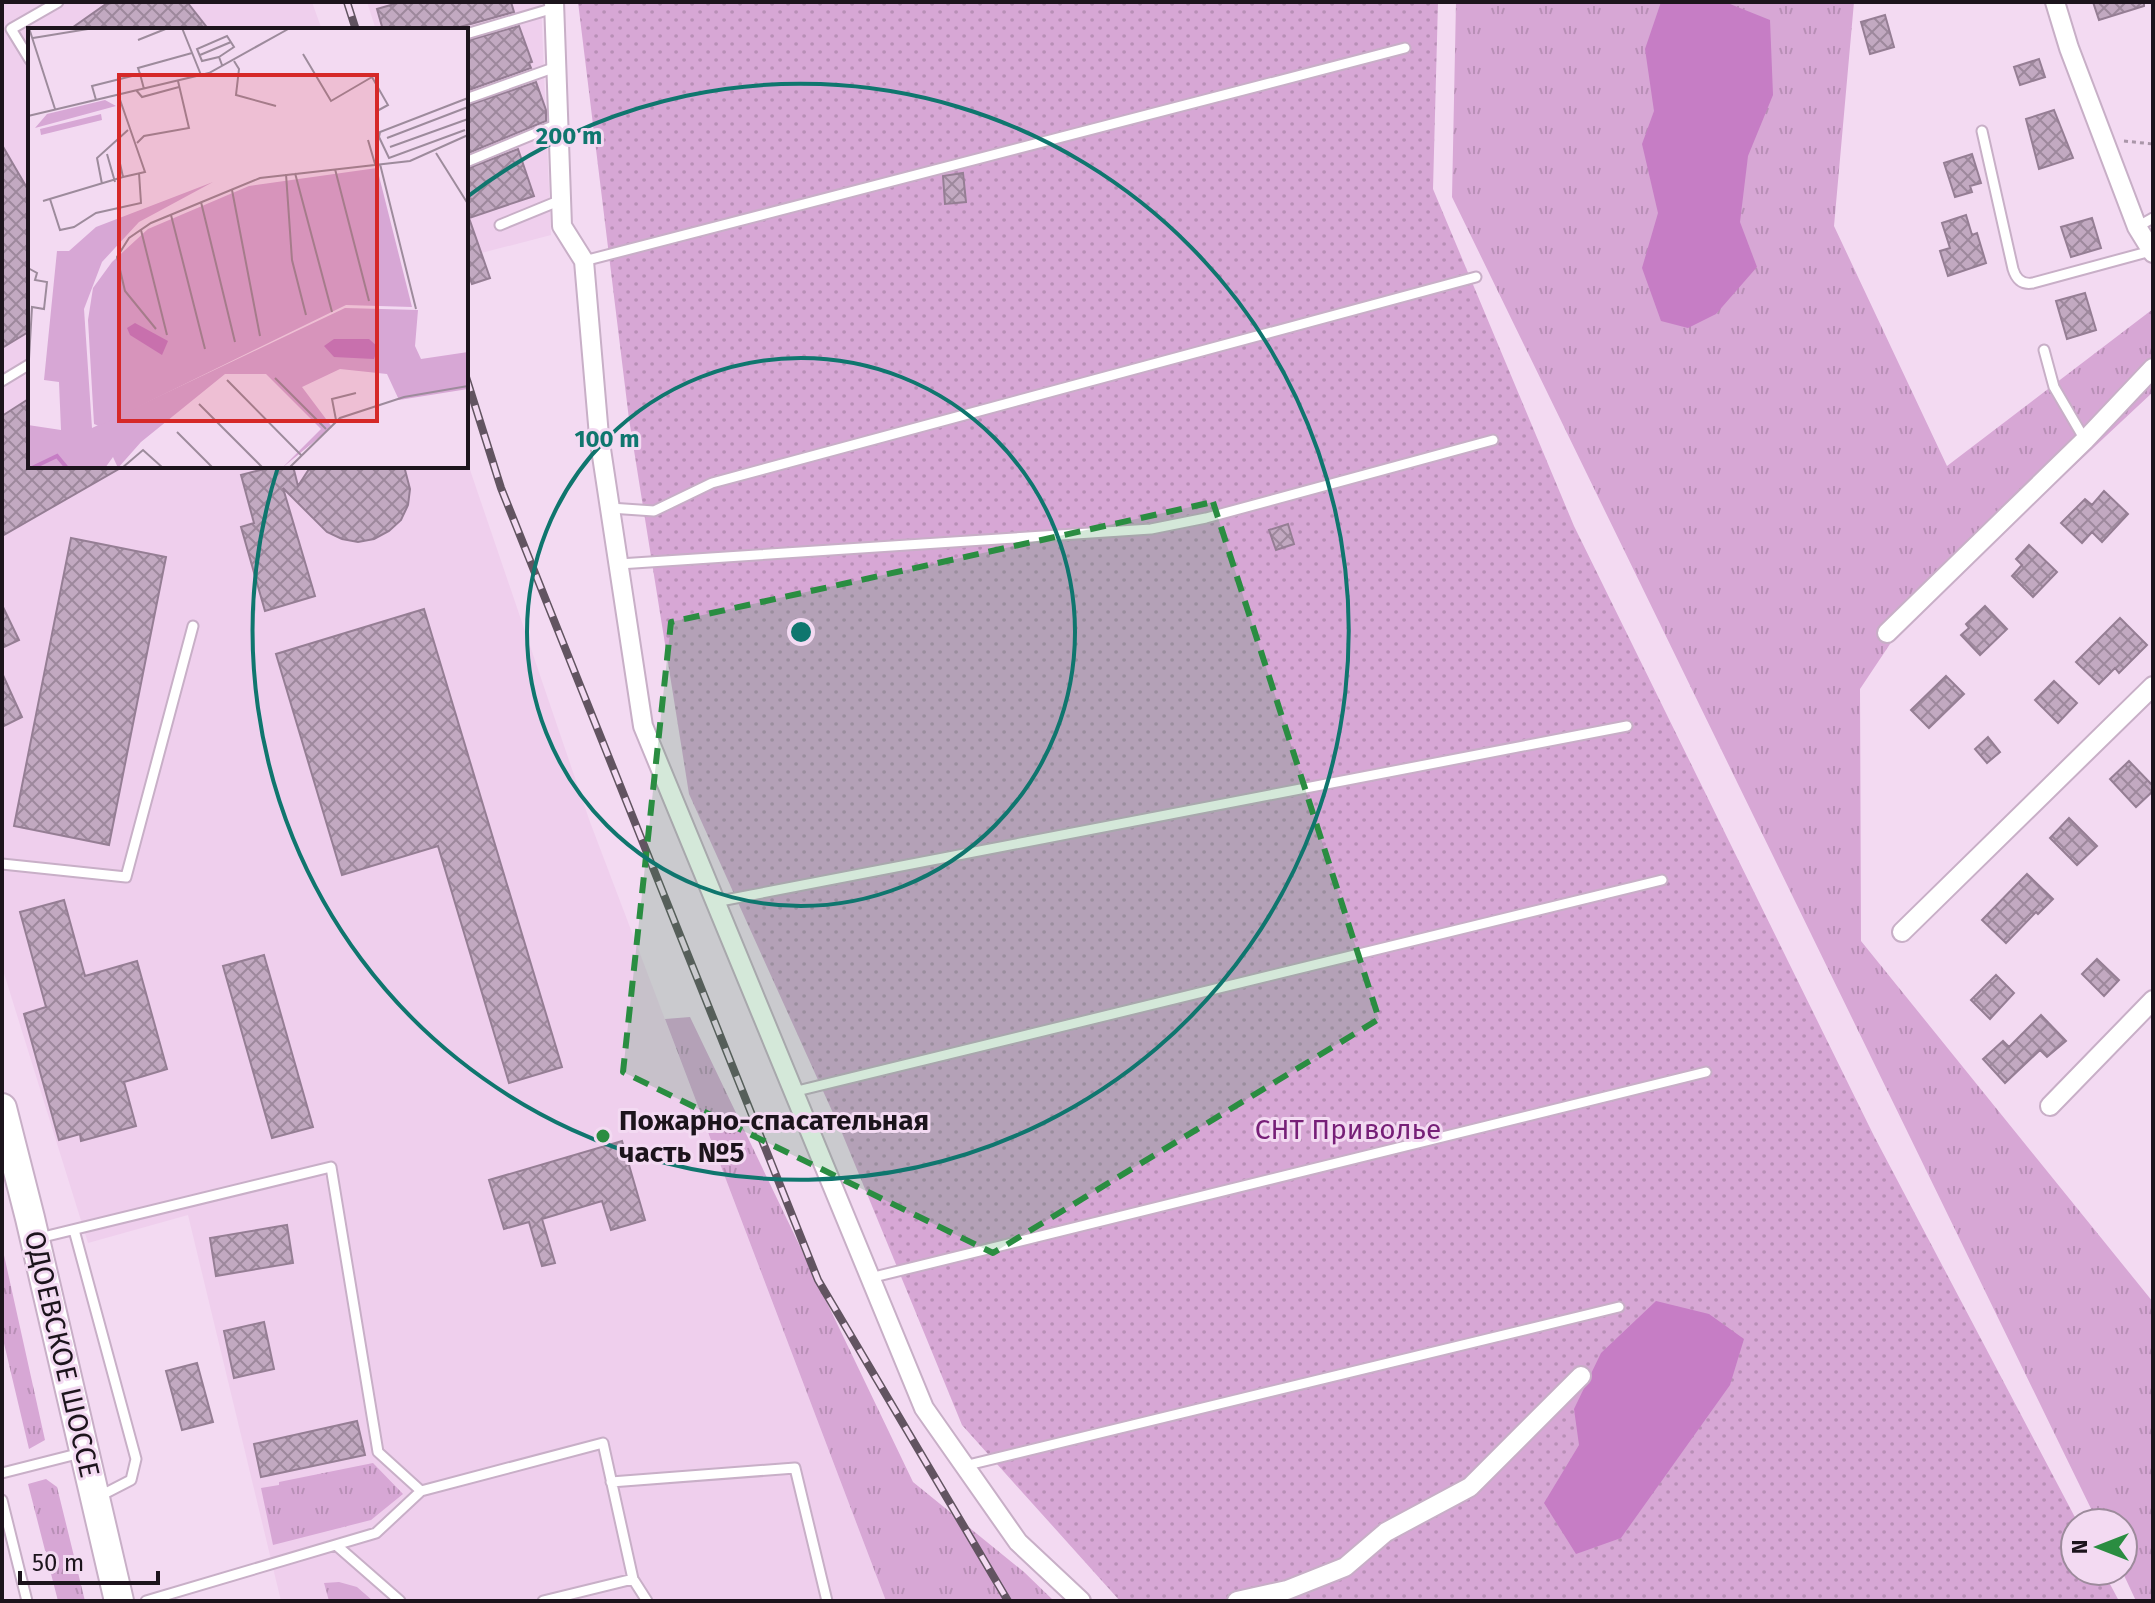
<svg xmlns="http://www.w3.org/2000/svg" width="2155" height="1603" font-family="'Fira Sans',sans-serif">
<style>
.built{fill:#efcfed}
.grass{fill:url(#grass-tufts)}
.garden{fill:url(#garden-dots)}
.water{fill:#c67dc5}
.building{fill:url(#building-cross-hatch);stroke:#957e94;stroke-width:2}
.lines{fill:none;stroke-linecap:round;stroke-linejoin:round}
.service-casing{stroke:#c8afc7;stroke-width:13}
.minor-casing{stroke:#c8afc7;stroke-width:22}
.primary-casing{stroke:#c8afc7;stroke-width:32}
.path{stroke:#aa96a9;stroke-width:3;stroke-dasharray:4 4;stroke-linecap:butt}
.service{stroke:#fff;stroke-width:9}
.minor{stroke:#fff;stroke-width:18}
.primary{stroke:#fff;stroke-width:28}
.rail-casing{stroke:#625461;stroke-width:8}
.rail{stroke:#f3daf2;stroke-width:5;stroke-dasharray:15;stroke-linecap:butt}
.marked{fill:#2a8d41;fill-opacity:0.2;stroke:#2a8d41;stroke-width:6;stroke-dasharray:16 10;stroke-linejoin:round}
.ring{fill:none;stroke:#0f766e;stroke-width:4}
.poi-dot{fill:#2a8d41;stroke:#f3daf2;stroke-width:3}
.labels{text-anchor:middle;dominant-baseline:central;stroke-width:6;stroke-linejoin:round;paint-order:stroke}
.poi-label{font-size:28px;font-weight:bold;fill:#1c141c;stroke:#f3daf2;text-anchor:start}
.park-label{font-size:28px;fill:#761f77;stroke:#f3daf2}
.street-label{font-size:28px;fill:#1c141c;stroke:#f3daf2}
.inset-river{fill:none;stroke:#c67dc5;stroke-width:4}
.inset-road{fill:none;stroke:#9d8b9c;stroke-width:2}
.view{fill:#d62828;fill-opacity:0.15;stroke:#d62828;stroke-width:4}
.inset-edge{fill:none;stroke:#1c141c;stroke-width:4}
.centre{fill:#0f766e;stroke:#f3daf2;stroke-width:4}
.ring-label{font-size:24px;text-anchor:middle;font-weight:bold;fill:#0f766e;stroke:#f3daf2;stroke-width:6;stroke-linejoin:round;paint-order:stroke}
</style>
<defs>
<pattern id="grass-tufts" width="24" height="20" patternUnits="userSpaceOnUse" patternTransform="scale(2)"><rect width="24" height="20" fill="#d7a7d5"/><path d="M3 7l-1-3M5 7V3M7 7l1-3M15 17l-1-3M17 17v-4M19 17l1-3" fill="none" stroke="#b88fb6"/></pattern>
<pattern id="garden-dots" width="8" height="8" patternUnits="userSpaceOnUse" patternTransform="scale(2)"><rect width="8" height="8" fill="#d7a7d5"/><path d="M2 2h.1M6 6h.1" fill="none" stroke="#b88fb6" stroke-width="1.8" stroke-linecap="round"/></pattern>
<pattern id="building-cross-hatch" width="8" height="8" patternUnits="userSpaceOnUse" patternTransform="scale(2)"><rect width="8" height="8" fill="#c2a9c1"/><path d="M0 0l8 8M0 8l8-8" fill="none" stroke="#9d889c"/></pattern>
</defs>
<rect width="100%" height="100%" fill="#f3daf2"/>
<path class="built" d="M 2,2 L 312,2 L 322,30 L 30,30 L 30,466 L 466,466 L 466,458 L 590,822 L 886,1601 L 281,1601 L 188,1215 L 88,1243 L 2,967 Z
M 367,2 L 541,2 L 551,235 L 466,257 L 466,30 L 376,30 Z"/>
<path class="grass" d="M 1456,2 L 1854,2 L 1834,226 L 1947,466 L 2153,309 L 2153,392 L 1900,629 L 1860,689 L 1861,941 L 2153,1302 L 2153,1601 L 2136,1601 L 2122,1571 L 2123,1523 L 2098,1523 L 1452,197 Z
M 690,1017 L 913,1482 L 1024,1572 L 1054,1601 L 886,1601 L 665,1019 Z
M 2,1246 L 45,1440 L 29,1449 L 2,1335 Z
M 373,1463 L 403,1494 L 371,1520 L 273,1545 L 261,1488 L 279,1485 L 279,1482 Z
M 46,1479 L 57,1487 L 85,1601 L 58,1601 L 28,1484 Z
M 339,1582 L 357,1587 L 373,1601 L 329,1601 L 324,1583 Z"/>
<path class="garden" d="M 578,2 L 1438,2 L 1433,189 L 1574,526 L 1874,1136 L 2078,1523 L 2075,1523 L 2075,1571 L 2103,1571 L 2119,1601 L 1120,1601 L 962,1425 L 842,1133 L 689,794 L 629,419 Z"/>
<path class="water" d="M 1661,2 L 1725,2 L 1770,20 L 1773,95 L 1748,156 L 1740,222 L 1757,267 L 1716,314 L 1688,328 L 1661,321 L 1642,268 L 1658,213 L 1642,144 L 1654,111 L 1645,49 Z
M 1656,1301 L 1709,1314 L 1744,1339 L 1730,1385 L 1621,1538 L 1576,1554 L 1544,1503 L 1579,1445 L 1574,1409 L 1601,1353 Z"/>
<path class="building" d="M 117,2 L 187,2 L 209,30 L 69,30 L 106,4 Z
M 401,2 L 511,2 L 514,12 L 449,30 L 383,30 L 377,9 Z
M 2093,2 L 2144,2 L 2144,6 L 2099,20 Z
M 1885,15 L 1894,47 L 1870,54 L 1861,22 Z
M 519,26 L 532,62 L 529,63 L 531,68 L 466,91 L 466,41 Z
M 2039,59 L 2045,77 L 2020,85 L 2014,67 Z
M 536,82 L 546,110 L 546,121 L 466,154 L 466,106 Z
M 2054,110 L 2073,158 L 2039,169 L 2026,119 Z
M 2,145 L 30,193 L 30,331 L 2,348 Z
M 518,149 L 534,196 L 469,218 L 490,278 L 472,284 L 466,268 L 466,169 Z
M 1972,154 L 1981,183 L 1970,186 L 1972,192 L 1955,197 L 1944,163 Z
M 963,173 L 966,202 L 945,204 L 943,176 Z
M 1966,215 L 1972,235 L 1977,233 L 1986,263 L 1948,276 L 1940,251 L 1950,248 L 1942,223 Z
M 2092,218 L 2101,248 L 2071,257 L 2061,227 Z
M 2085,293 L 2096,330 L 2067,339 L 2056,301 Z
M 30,398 L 30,466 L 124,466 L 2,536 L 2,416 Z
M 261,466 L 293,466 L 298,486 L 311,466 L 404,466 L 410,489 L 408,505 L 401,520 L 389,531 L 374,539 L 358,542 L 342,539 L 327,532 L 283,488 L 315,596 L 265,611 L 241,527 L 254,523 L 241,475 L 264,469 Z
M 2104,491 L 2128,514 L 2102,542 L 2092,532 L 2082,543 L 2061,523 L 2085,499 L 2092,505 Z
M 1288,524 L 1294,544 L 1276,550 L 1269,530 Z
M 71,538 L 166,557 L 109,845 L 14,826 Z
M 2029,545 L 2057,572 L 2033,597 L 2012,576 L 2022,565 L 2016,559 Z
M 2,605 L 19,640 L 2,648 Z
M 1985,606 L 2007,629 L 1980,655 L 1961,635 L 1969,628 L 1966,624 Z
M 424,609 L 562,1067 L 509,1083 L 438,846 L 342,875 L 276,654 Z
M 2120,618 L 2147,645 L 2119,673 L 2115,668 L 2099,684 L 2076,662 Z
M 2,673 L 22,717 L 2,727 Z
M 1946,676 L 1964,694 L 1929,728 L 1911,710 Z
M 2054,681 L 2077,703 L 2058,723 L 2035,700 Z
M 1988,737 L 2000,752 L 1987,763 L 1975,749 Z
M 2129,761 L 2153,786 L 2153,791 L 2136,807 L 2110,779 Z
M 2069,818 L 2097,846 L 2077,865 L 2050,838 Z
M 2027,874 L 2053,899 L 2038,914 L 2036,912 L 2006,943 L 1982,920 Z
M 64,900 L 85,976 L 137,961 L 167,1069 L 124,1082 L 136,1126 L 81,1141 L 80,1134 L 59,1140 L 24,1014 L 46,1007 L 20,912 Z
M 264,955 L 313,1127 L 272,1138 L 223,966 Z
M 2097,959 L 2119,980 L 2104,996 L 2082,974 Z
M 1996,975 L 2014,993 L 1990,1019 L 1971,1000 Z
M 2041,1015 L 2066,1041 L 2047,1057 L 2040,1050 L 2005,1083 L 1983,1059 L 2003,1041 L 2009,1047 Z
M 622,1141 L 645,1220 L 611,1230 L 602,1201 L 542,1219 L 555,1263 L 542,1266 L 529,1222 L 504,1229 L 489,1180 Z
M 287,1225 L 293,1263 L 216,1276 L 210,1238 Z
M 264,1322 L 274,1369 L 234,1378 L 224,1331 Z
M 197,1363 L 213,1422 L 182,1430 L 166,1371 Z
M 357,1421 L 365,1455 L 261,1477 L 254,1444 Z"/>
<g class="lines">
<defs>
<path id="service" d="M 466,34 L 554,8
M 30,60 L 11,29 L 58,2
M 466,99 L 556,67
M 1982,131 L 2013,269 C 2016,279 2022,285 2033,283 L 2151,251
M 466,162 L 558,124
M 500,225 L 561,200
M 2137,227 L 2153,218
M 584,261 L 1405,48
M 2044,350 L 2054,387 L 2085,440
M 2,381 L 30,364
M 610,508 L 654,511 L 712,483 L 1476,277
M 619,564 L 1151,529 L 1206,518 L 1493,440
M 2,864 L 126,877 L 193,626
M 715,902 L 1627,726
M 793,1092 L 1662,880
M 74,1230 L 136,1459 L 131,1480 L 98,1497
M 39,1238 L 331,1167 L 378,1452 L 421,1491
M 870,1278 L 1706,1072
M 964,1466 L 1619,1307
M 2,1473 L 81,1453
M 611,1482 L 795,1468 L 827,1601
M 2,1500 L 27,1601
M 336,1545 L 400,1601
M 633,1579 L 647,1601
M 146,1601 L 376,1533 L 421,1491 L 603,1443 L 633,1579 L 543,1601"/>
<path id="minor" d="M 554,2 L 562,226 L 584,261 L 599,436 L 643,726 L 924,1408 L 1018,1542 L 1081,1601
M 2055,2 L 2069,48 L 2137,227 L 2153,253
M 1887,633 L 2085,440 L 2153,368
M 1902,932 L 2153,686
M 2050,1106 L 2153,1000
M 1237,1601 L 1287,1590 L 1345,1567 L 1386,1532 L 1470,1487 L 1581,1376"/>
<path id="primary" d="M 2,1108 L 30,1218 L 119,1601"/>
</defs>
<use href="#service" class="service-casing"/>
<use href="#minor" class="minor-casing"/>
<use href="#primary" class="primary-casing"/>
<path class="path" d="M 2124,141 L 2153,144"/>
<use href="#service" class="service"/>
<use href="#minor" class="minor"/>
<use href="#primary" class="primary"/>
<defs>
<path id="rail" d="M 347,2 L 356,30
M 466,377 L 501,488 L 818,1280 L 1008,1601"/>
</defs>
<use href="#rail" class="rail-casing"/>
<use href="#rail" class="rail"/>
</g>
<path class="marked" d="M 1213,502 L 1379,1019 L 993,1253 L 623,1072 L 671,622 Z"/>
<g class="ring">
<circle cx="801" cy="632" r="274"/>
<path d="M467 197A548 548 0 1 1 278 467"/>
</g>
<circle class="poi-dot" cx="603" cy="1136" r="8"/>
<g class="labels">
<g class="poi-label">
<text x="619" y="1120">Пожарно-спасательная<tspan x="619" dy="32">часть №5</tspan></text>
</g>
<g class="park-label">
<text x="1348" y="1129">СНТ Приволье</text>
</g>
<g class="street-label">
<text transform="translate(62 1354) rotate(77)">ОДОЕВСКОЕ ШОССЕ</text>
</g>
</g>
<g transform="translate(28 28)">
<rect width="440" height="440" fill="#f3daf2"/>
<path d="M 77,72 L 88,78 L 7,100 L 19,86 ZM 73,86 L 74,92 L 13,107 L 12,101 ZM 185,154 L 111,194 L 74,234 L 56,281 L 64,400 L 317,280 L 390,282 L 387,318 L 393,331 L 440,324 L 440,361 L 371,372 L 359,346 L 312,341 L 274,359 L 304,399 L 254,440 L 293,401 L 238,346 L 197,346 L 113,414 L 90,440 L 85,429 L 77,440 L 0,440 L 0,397 L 33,402 L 31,354 L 16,352 L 29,223 L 41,223 L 68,199 Z" fill="#d7a7d5"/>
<path d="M 349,140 L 384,279 L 318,277 L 71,398 L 66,396 L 60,292 L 65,260 L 84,234 L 120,201 L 221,158 Z" fill="#d7a7d5"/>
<path d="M 107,295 L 140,313 L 134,327 L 102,307 L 99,300 ZM 306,311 L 341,311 L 350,319 L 346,331 L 306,329 L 296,318 Z" fill="#c67dc5"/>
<path class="inset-river" d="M 4,440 L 29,428 L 39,440"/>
<path class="inset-road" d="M 1,0 L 27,81M 154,0 L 173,47M 5,10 L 66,0M 110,12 L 140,0M 275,26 L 303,73 L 344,49 L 360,77 L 349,83M 172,27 L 203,14M 191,29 L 206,19 L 199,8 L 169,21 L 174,33 L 191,29 L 194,37M 206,33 L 211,41 L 208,67 L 248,78M 112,46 L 110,40 L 164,25M 108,62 L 114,69 L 151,59M 90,66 L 117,144 L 95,149 L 91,131M 68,72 L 64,58 L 112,46 L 116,61M 0,88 L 181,45 L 262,0M 437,102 L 361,130 L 351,109 L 352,104 L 440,70M 359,110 L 440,79M 340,112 L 347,136M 109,115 L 116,108 L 161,100 L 150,53M 362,119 L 440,91M 408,125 L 440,176M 79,126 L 87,154M 352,136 L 388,281M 307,141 L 341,273M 267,145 L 304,284M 258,146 L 264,232 L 278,287M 74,156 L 69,130 L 100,102M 204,162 L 232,308M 22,171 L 32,202 L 46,199 L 68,185 L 113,175 L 111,145M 15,173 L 95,149M 173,174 L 207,314M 143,187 L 177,321M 113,202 L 139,307M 0,240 L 9,245 L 7,252 L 19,254 L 16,281 L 4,279 L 0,348M 128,301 L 97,263 L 89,229 L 101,210 L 123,195 L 232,150 L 382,133 L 440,107M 247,350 L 298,401M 199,352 L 273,427M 171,376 L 235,440M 308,392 L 304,371 L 328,365M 149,404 L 185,440M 94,440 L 115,422 L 135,440M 261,440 L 312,390 L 376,369 L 440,358"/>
<path class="view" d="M 91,47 L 349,47 L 349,393 L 91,393 Z"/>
<rect width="440" height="440" class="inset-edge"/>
</g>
<circle cx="801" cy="632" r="12" class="centre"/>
<g class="ring-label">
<text x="569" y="144">200 m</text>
<text x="607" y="447">100 m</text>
</g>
<rect width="2155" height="1603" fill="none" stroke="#1c141c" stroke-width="8"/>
<g transform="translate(2099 1547) rotate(270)"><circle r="38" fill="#f3daf2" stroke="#9d8b9c" stroke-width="2"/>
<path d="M0-6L14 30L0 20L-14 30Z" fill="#2a8d41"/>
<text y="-12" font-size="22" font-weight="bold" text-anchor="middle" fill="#1c141c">N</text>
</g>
<path d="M20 1571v12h138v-12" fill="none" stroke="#1c141c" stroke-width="4"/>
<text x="32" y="1571" font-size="24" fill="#1c141c" stroke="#f3daf2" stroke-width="6" paint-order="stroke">50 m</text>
</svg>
